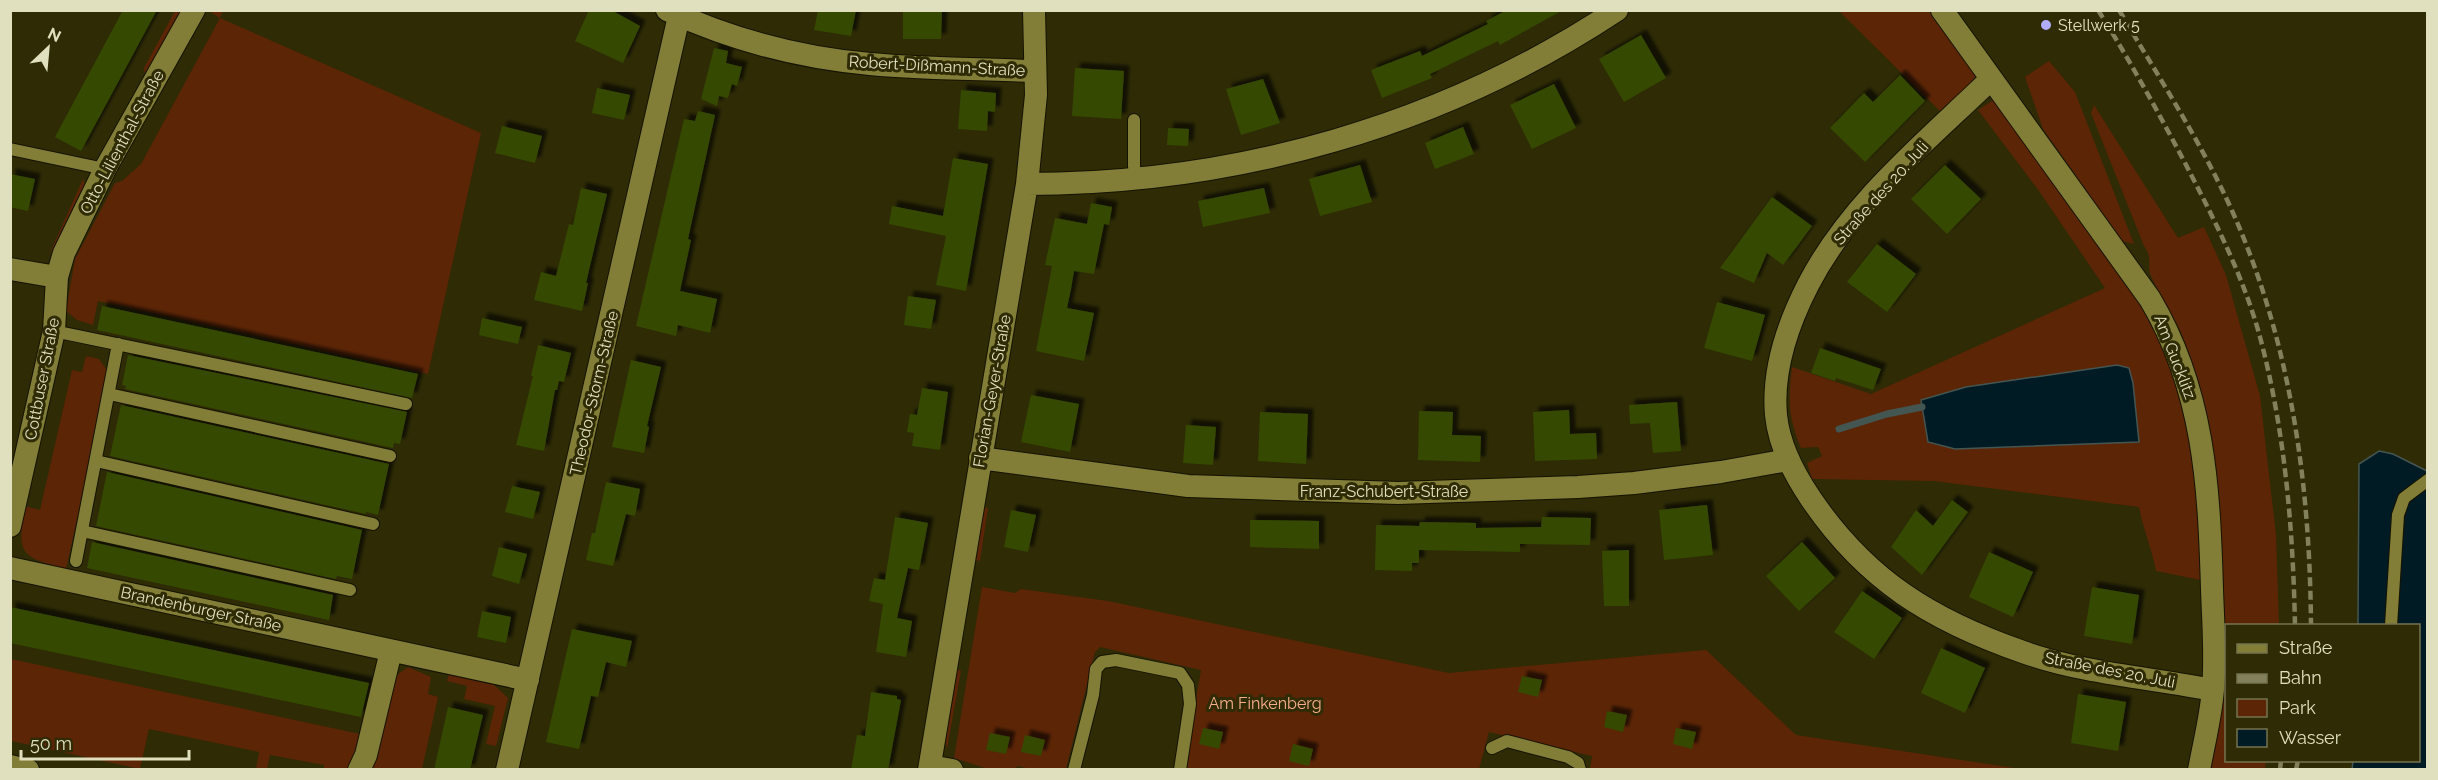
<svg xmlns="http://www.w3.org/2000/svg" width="2438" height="780" font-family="Raleway,sans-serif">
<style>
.green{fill:#5c2506;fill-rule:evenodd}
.water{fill:#011b24;stroke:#445652;stroke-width:1.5}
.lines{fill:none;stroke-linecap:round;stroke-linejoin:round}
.stream{stroke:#445652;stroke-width:7}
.building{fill:#354905;filter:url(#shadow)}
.service-casing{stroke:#151301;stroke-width:14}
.minor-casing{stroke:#151301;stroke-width:24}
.service{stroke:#827e38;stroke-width:12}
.minor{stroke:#827e38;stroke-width:22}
.rail{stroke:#83815c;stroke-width:4.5;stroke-dasharray:9 4.5;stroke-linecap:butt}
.poi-dot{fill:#b1adfa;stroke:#2e2b05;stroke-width:2}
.labels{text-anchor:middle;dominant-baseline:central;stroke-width:6;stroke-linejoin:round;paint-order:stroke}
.poi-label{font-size:16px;fill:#e1e0be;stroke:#2e2b05;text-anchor:start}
.street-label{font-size:16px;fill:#e1e0be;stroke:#2e2b05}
.park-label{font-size:16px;fill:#f9ae8b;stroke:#2e2b05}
</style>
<defs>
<filter id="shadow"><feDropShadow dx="5.5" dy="-5.5" stdDeviation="1.5" flood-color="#0009"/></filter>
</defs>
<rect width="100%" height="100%" fill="#2e2b05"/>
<path class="green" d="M 175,11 L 184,11 L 145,74 L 144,68 Z
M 209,11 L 223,11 L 220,18 L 481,133 L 428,374 L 98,301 L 93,325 L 77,320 L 66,311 L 75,259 L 115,183 L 122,181 L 141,164 L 220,18 Z
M 1839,11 L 1929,11 L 1976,76 L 1943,114 Z
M 2049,61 L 2075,92 L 2134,244 L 2122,241 L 2043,129 L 2025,77 Z
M 1995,99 L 2138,298 C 2150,321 2162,344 2171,369 C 2195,436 2198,510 2206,581 L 2156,571 C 2152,549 2143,529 2139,507 L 1934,481 L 1812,479 L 1807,463 L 1822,456 L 1818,447 L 1801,448 C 1788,417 1788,400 1792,367 L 1871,394 L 2105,288 L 2039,191 L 1978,110 ZM 2117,365 L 2129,369 L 2133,383 L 2139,442 L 1922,400 L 1966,387 Z
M 2094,105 L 2178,238 L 2204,227 L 2226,275 L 2260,396 L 2276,535 L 2279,625 L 2226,626 L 2226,760 L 2266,761 L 2265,769 L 2209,769 L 2213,748 L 2190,360 C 2184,329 2164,304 2151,276 C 2146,265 2154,260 2144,246 L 2091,113 Z
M 83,179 L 86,189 L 48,257 Z
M 86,356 L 99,359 L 109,373 L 108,380 L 66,569 C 21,557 16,555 25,506 L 40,510 L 72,370 L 82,372 Z
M 982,507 L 988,508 L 980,561 L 974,560 Z
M 982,587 L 1015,593 L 1021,589 L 1108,601 L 1449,673 L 1706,650 L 1796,735 L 2021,769 L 1590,769 L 1592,756 L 1489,732 L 1479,769 L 1184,769 L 1201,670 L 1100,647 L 1095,652 L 1066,769 L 1031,769 L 1017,766 L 1016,769 L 988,769 L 954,758 Z
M 11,659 L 365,735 L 353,770 L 324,769 L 324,765 L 270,755 L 267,769 L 256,769 L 259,752 L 149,729 L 140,769 L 11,741 Z
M 408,667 L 431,677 L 428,694 L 438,697 L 422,769 L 370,770 L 397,675 Z
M 956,669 L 961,671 L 947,749 L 945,738 Z
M 449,673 L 493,684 L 508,698 L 496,746 L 486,744 L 495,706 L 464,699 L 467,686 L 447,681 Z"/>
<path class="water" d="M 2117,365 L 2129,368 L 2133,383 L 2139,442 L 1955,449 L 1928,442 L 1921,400 L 1966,387 Z
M 2379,451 L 2393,454 L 2427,471 L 2427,769 L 2352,770 L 2353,761 L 2418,760 L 2418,626 L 2358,625 L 2359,464 Z"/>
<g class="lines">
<path class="stream" d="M 1839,429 L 1887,414 L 1922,407"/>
</g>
<path class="building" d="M 123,10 L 157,10 L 81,151 L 55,137 Z
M 589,10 L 611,10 L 640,26 L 623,63 L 575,41 Z
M 818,10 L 856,10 L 851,36 L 814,30 Z
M 903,10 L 942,10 L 941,39 L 903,39 Z
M 1507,10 L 1563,10 L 1500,45 L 1498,41 L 1430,74 L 1432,78 L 1382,98 L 1371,70 L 1420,51 L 1422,56 L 1488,24 L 1486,21 Z
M 1641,35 L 1666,78 L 1624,102 L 1599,59 Z
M 714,48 L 728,51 L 726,63 L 742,67 L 737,86 L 732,84 L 728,98 L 719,96 L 717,106 L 701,99 Z
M 1075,68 L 1124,71 L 1121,119 L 1072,116 Z
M 1900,75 L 1925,101 L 1865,162 L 1830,128 L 1864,93 L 1873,102 Z
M 1263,79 L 1280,123 L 1241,135 L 1226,89 Z
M 1554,84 L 1576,128 L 1532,149 L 1510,105 Z
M 597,88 L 630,95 L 624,120 L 592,113 Z
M 961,90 L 996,93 L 995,112 L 988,111 L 987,131 L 958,129 Z
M 698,111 L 715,115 L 688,239 L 691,240 L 680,291 L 717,299 L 710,333 L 678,325 L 676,336 L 636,326 L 684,119 L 695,121 Z
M 502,126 L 542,136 L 535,163 L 495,153 Z
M 1463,127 L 1474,154 L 1435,169 L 1425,143 Z
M 1168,128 L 1189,129 L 1188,146 L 1167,145 Z
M 953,158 L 988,164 L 966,291 L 936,285 L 946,236 L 889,224 L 892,206 L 943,216 Z
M 1360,165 L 1372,202 L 1320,216 L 1309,179 Z
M 1945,165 L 1981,199 L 1947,234 L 1911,199 Z
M 10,174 L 35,179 L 28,211 L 10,207 Z
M 581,188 L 607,194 L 586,283 L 588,283 L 582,311 L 534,300 L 541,272 L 556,276 L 569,224 L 573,225 Z
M 1264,188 L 1270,213 L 1203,227 L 1198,201 Z
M 1772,197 L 1812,226 L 1798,245 L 1783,265 L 1767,253 L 1754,283 L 1720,268 Z
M 1091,203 L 1112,207 L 1109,225 L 1104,224 L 1094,274 L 1074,271 L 1071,289 L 1067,308 L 1094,313 L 1084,361 L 1036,351 L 1052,266 L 1045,265 L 1055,218 L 1087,224 Z
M 1877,244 L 1916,274 L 1887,312 L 1847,282 Z
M 908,296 L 936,300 L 931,329 L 904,325 Z
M 1717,302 L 1765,315 L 1752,361 L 1704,348 Z
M 102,306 L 418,374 L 412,398 L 97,330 Z
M 482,318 L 522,327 L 518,344 L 479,335 Z
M 538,345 L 571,353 L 564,382 L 559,381 L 557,390 L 555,390 L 544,451 L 516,445 L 533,376 L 531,376 Z
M 1820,348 L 1881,369 L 1873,390 L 1836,378 L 1835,381 L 1811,373 Z
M 128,355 L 407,412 L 400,444 L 394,443 L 393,448 L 125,389 L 126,386 L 122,385 Z
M 631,360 L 661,367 L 647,426 L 649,427 L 644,453 L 612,447 Z
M 922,388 L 948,392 L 940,450 L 912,446 L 914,433 L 907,432 L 910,414 L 917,415 Z
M 1031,395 L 1079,404 L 1070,452 L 1021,442 Z
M 1677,402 L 1681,451 L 1653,453 L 1650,423 L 1630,424 L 1629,405 Z
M 121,405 L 389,464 L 378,515 L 366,512 L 366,514 L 110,456 Z
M 1569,410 L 1570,434 L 1596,433 L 1597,459 L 1535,461 L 1533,412 Z
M 1419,411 L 1453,412 L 1452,435 L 1481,436 L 1480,462 L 1418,460 Z
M 1260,412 L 1308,414 L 1306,464 L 1258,461 Z
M 1186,425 L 1216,427 L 1213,465 L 1183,463 Z
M 107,472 L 362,530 L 352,579 L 337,576 L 336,579 L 96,526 Z
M 606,482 L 640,489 L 635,516 L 626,514 L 613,566 L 586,560 L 592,533 L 595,533 Z
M 512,486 L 540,492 L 533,519 L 505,512 Z
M 1952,500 L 1968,512 L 1922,575 L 1891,547 L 1916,510 L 1933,526 Z
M 1707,505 L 1713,555 L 1664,560 L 1659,510 Z
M 1011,510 L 1036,515 L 1028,552 L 1004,547 Z
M 895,517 L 928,523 L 919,570 L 908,568 L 897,618 L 912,621 L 906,657 L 876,652 L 883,604 L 869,601 L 874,578 L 885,580 Z
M 1542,517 L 1591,518 L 1590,545 L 1520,544 L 1520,552 L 1419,550 L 1419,563 L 1412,563 L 1412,571 L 1375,570 L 1376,525 L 1419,526 L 1420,522 L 1476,523 L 1476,528 L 1541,527 Z
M 1250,520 L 1319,521 L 1319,549 L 1250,547 Z
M 92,542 L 333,595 L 329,620 L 87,568 Z
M 1802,542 L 1835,578 L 1799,611 L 1766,576 Z
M 499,547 L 527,554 L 519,584 L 492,576 Z
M 1629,550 L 1629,606 L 1604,606 L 1602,551 Z
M 1989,552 L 2033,572 L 2013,617 L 1969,597 Z
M 2092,587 L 2139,595 L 2132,644 L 2084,636 Z
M 1862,591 L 1902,618 L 1874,659 L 1834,632 Z
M 10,607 L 369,683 L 361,717 L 10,643 Z
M 482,611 L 511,617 L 506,643 L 477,637 Z
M 572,629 L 632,641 L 626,667 L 606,662 L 598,697 L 591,696 L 579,749 L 546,742 Z
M 1941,648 L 1985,668 L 1965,713 L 1921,693 Z
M 1522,676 L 1542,680 L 1538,697 L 1518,692 Z
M 871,692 L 897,696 L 897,699 L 901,700 L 888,770 L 851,770 L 857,735 L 865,736 Z
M 2078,694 L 2126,702 L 2118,751 L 2071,743 Z
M 448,707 L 483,715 L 470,770 L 434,770 Z
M 1607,711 L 1627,715 L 1623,732 L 1604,727 Z
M 1203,728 L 1223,732 L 1219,749 L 1199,744 Z
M 1676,728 L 1696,732 L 1692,749 L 1673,744 Z
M 990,733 L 1010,737 L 1006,754 L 986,750 Z
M 1025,735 L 1045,740 L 1041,756 L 1021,752 Z
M 1293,744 L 1313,749 L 1309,766 L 1289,761 Z"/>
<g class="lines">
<defs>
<path id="service" d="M 1134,120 L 1134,166 L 1136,178
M 10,149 L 105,169
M 54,331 L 406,404
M 109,394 L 390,456
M 96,461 L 373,524
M 82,531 L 350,590
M 76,561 L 118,344
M 2391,626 L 2398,515 L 2404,498 L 2428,480
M 1492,748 L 1507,741 L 1568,757 L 1578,763 L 1580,770
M 1074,770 L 1093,695 L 1096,669 L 1102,662 L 1116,660 L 1180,673 L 1188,685 L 1190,704 L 1180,770"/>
<path id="minor" d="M 667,10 C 730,39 801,58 870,64 C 925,69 980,69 1035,71
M 1942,10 L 2150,299 C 2204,390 2209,485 2212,589 C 2213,622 2216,656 2213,689 C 2211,716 2204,743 2199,770
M 1991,79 C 1927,141 1850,203 1808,285 C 1788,324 1772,370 1776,415 C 1779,446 1794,474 1811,499 C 1866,580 1931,620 2023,652 C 2081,673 2152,678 2213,690
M 1027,184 C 1236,184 1442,126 1617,10
M 10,269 L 57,277
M 980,458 L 1188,486 L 1398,493 L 1578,487 L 1634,483 L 1721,472 L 1788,460
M 10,526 L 54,331 L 57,277 L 64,253 L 105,169 L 194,10
M 10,568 L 528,680
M 10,766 L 28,770
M 930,766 L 952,770
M 359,770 L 366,755 L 391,651
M 507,770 L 679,16
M 929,770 L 1027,184 L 1036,95 L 1034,10"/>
</defs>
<use href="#service" class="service-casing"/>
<use href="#minor" class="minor-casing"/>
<use href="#service" class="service"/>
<use href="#minor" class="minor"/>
<path class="rail" d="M 2098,10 C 2129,59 2157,110 2184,161 C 2213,217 2243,275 2260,337 C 2285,431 2293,528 2295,626
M 2119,10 C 2162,83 2210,155 2242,234 C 2293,359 2310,491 2311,626
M 2280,770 L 2281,760
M 2296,770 L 2298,760"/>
</g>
<circle class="poi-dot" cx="2046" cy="25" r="6"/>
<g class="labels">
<g class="poi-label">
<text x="2058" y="25">Stellwerk 5</text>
</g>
<g class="street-label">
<text transform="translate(937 66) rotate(3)">Robert-Dißmann-Straße</text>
<text transform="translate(122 142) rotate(-62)">Otto-Lilienthal-Straße</text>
<text transform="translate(1881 193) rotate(-48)">Straße des 20. Juli</text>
<text transform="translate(2175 357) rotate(69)">Am Gucklitz</text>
<text transform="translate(42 379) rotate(-79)">Cottbuser Straße</text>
<text transform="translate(992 391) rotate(-80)">Florian-Geyer-Straße</text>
<text transform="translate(594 393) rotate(-77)">Theodor-Storm-Straße</text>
<text x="1384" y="491">Franz-Schubert-Straße</text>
<text transform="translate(201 609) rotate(12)">Brandenburger Straße</text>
<text transform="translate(2110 670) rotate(11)">Straße des 20. Juli</text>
</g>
<g class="park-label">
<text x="1265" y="703">Am Finkenberg</text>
</g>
</g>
<rect width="2438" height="780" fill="none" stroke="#e1e0be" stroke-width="24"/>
<rect x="2225" y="624" width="195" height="138" fill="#2e2b05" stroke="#76734f" stroke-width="1.5"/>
<rect x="2237" y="644" width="30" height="9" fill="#827e38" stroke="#76734f" stroke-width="1.5"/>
<text x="2279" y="654" font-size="18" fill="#e1e0be">Straße</text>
<rect x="2237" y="674" width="30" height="9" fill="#83815c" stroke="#76734f" stroke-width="1.5"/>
<text x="2279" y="684" font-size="18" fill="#e1e0be">Bahn</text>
<rect x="2237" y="699" width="30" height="18" fill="#5c2506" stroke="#76734f" stroke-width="1.5"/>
<text x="2279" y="714" font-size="18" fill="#e1e0be">Park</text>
<rect x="2237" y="729" width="30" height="18" fill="#011b24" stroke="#76734f" stroke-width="1.5"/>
<text x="2279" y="744" font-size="18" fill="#e1e0be">Wasser</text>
<g transform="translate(48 48) rotate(26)" stroke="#2e2b05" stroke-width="4.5" paint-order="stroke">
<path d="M0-4.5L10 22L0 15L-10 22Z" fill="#e1e0be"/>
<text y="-9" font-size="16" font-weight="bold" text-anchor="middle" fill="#e1e0be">N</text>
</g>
<path d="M21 750v9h168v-9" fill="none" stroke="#e1e0be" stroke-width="3"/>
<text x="30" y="750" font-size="18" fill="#e1e0be" stroke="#2e2b05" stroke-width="4.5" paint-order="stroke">50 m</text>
</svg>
